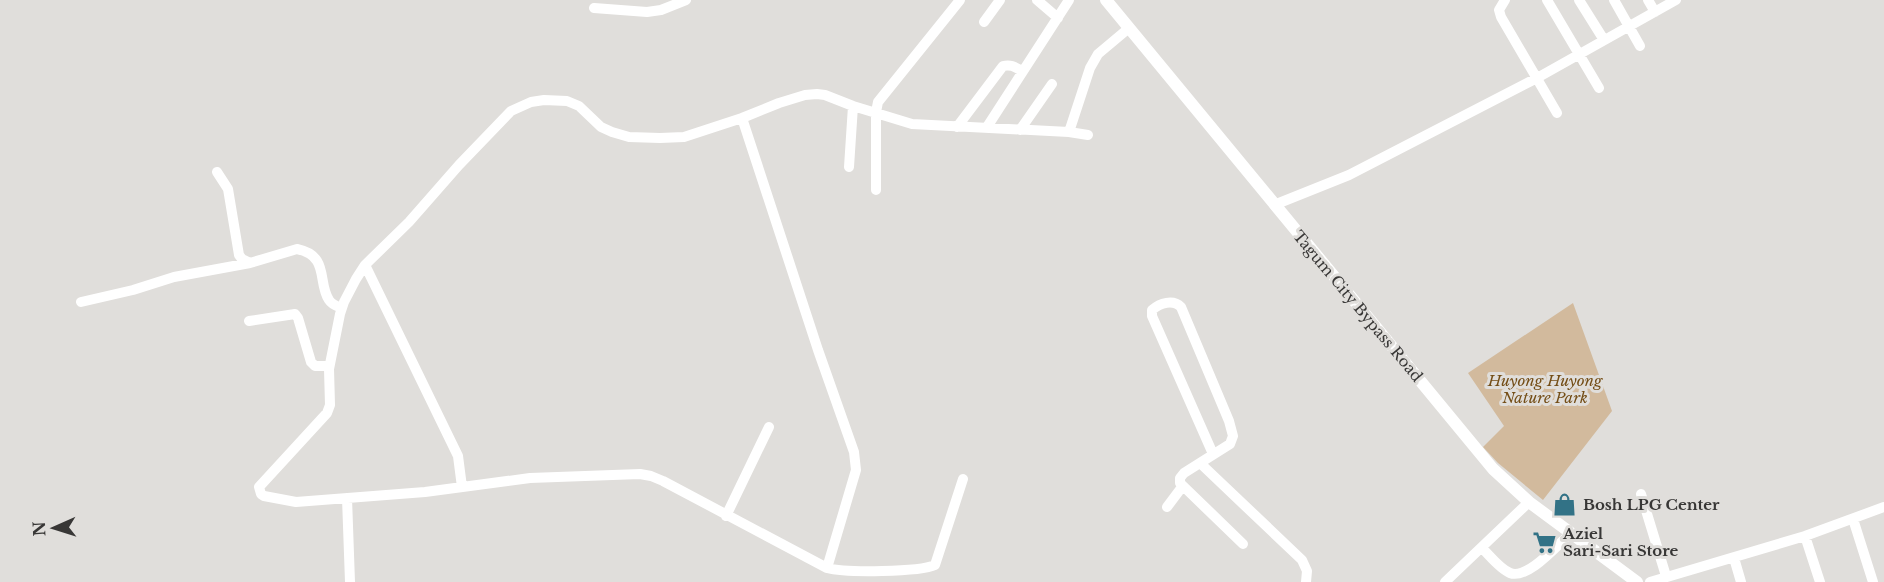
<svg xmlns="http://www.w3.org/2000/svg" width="1884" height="582" font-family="'Libre Baskerville',serif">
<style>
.green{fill:#d2ba9d}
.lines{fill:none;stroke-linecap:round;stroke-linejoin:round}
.minor{stroke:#fff;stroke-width:10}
.major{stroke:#fff;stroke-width:12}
.labels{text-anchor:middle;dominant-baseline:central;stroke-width:6;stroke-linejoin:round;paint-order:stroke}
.street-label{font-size:15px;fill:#383736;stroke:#e0dedb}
.park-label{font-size:15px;font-style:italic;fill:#744e17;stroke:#e0dedb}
.poi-label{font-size:15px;font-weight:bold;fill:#383736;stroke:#e0dedb;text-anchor:start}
</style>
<rect width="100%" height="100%" fill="#e0dedb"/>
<path class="green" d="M 1573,303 L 1612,411 L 1543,500 L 1498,463 L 1483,447 L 1504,426 L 1468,373 Z"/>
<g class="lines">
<path class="minor" d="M 1037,0 L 1058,18
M 1505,0 L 1499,10 L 1501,17 L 1557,113
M 1547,0 L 1599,88
M 1579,0 L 1604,40
M 1614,0 L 1640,46
M 1648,0 L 1655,12
M 594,8 L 647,12 L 661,10 L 686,0
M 984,22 L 1000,0
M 742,118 L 818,350 L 854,452 L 856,470 L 827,568
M 957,127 L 1003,66 C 1011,64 1015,67 1022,71
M 987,127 L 1069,0
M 1020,130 L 1052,84
M 1069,132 L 1090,68 L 1098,54 L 1129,28
M 849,167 L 853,106
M 217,172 L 228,189 L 239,255 L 242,259 L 250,263
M 876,190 L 876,112 L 878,102 L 960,0
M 1274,205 L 1349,175 L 1537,78 L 1676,0
M 365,265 L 458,456 L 462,487
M 81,302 L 133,290 L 174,277 L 250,263 L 297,249 C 330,256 317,282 329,300 C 332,305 337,306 342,308
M 249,321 L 295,314 L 298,318 L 311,362 L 315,366 L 329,366
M 1213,454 L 1152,316 L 1152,310 C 1160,303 1173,299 1181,307 L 1229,421 L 1233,436 L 1230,444 L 1184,473 L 1180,478 L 1180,483 L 1243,544
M 1200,463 L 1302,560 L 1307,571 L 1306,582
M 963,479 L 935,565 C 920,572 845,573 827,568 L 663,481 L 651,476 L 640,474 L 530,478 L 425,492 L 296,502 L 264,496 L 261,494 L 259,487 L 327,413 L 330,405 L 329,369 L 340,314 L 344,302 L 356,279 L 365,265 L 409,222 L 459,165 L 511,111 L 531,102 L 544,100 L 567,101 L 579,106 L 601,127 L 612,132 L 629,137 L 660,138 L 684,137 L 742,118 L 779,103 L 805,95 L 817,94 L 825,95 L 853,106 L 912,124 L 1069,132 L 1088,135
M 1641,494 L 1666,576
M 347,498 L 350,582
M 1167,507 L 1182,487
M 726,516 L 769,427
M 1853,519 L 1873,582
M 1805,536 L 1820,582
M 1482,548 C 1490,556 1500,569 1510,573 C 1528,580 1558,544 1571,533
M 1734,558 L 1741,582
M 1445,582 L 1529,502
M 1650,582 L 1805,536 L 1884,507"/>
<path class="major" d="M 1106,0 L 1493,469 L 1529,502 L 1637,582"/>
</g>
<defs>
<symbol id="shop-bare" viewBox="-9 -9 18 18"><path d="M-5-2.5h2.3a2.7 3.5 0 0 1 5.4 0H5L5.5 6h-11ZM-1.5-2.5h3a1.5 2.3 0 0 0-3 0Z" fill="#327286" stroke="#e0dedb" stroke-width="2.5" paint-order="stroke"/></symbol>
<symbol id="supermarket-bare" viewBox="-9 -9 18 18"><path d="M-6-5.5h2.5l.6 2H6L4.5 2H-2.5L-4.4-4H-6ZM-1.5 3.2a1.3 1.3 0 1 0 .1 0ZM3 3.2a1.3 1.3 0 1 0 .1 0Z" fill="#327286" stroke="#e0dedb" stroke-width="2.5" paint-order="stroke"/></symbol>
</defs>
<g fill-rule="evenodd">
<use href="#shop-bare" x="1548" y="488" width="33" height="33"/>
<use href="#supermarket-bare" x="1528" y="526" width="33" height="33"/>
</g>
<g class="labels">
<g class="street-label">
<text transform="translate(1358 306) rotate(50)">Tagum City Bypass Road</text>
</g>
<g class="park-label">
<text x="1545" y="380">Huyong Huyong<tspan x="1545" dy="17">Nature Park</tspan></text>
</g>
<g class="poi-label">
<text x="1583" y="504">Bosh LPG Center</text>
<text x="1563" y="533">Aziel<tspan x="1563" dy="17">Sari-Sari Store</tspan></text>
</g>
</g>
<g transform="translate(54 528) rotate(267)" stroke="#e0dedb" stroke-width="4.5" paint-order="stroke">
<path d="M0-4.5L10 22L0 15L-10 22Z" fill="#383736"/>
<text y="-9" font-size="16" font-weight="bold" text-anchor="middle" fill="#383736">N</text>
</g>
</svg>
